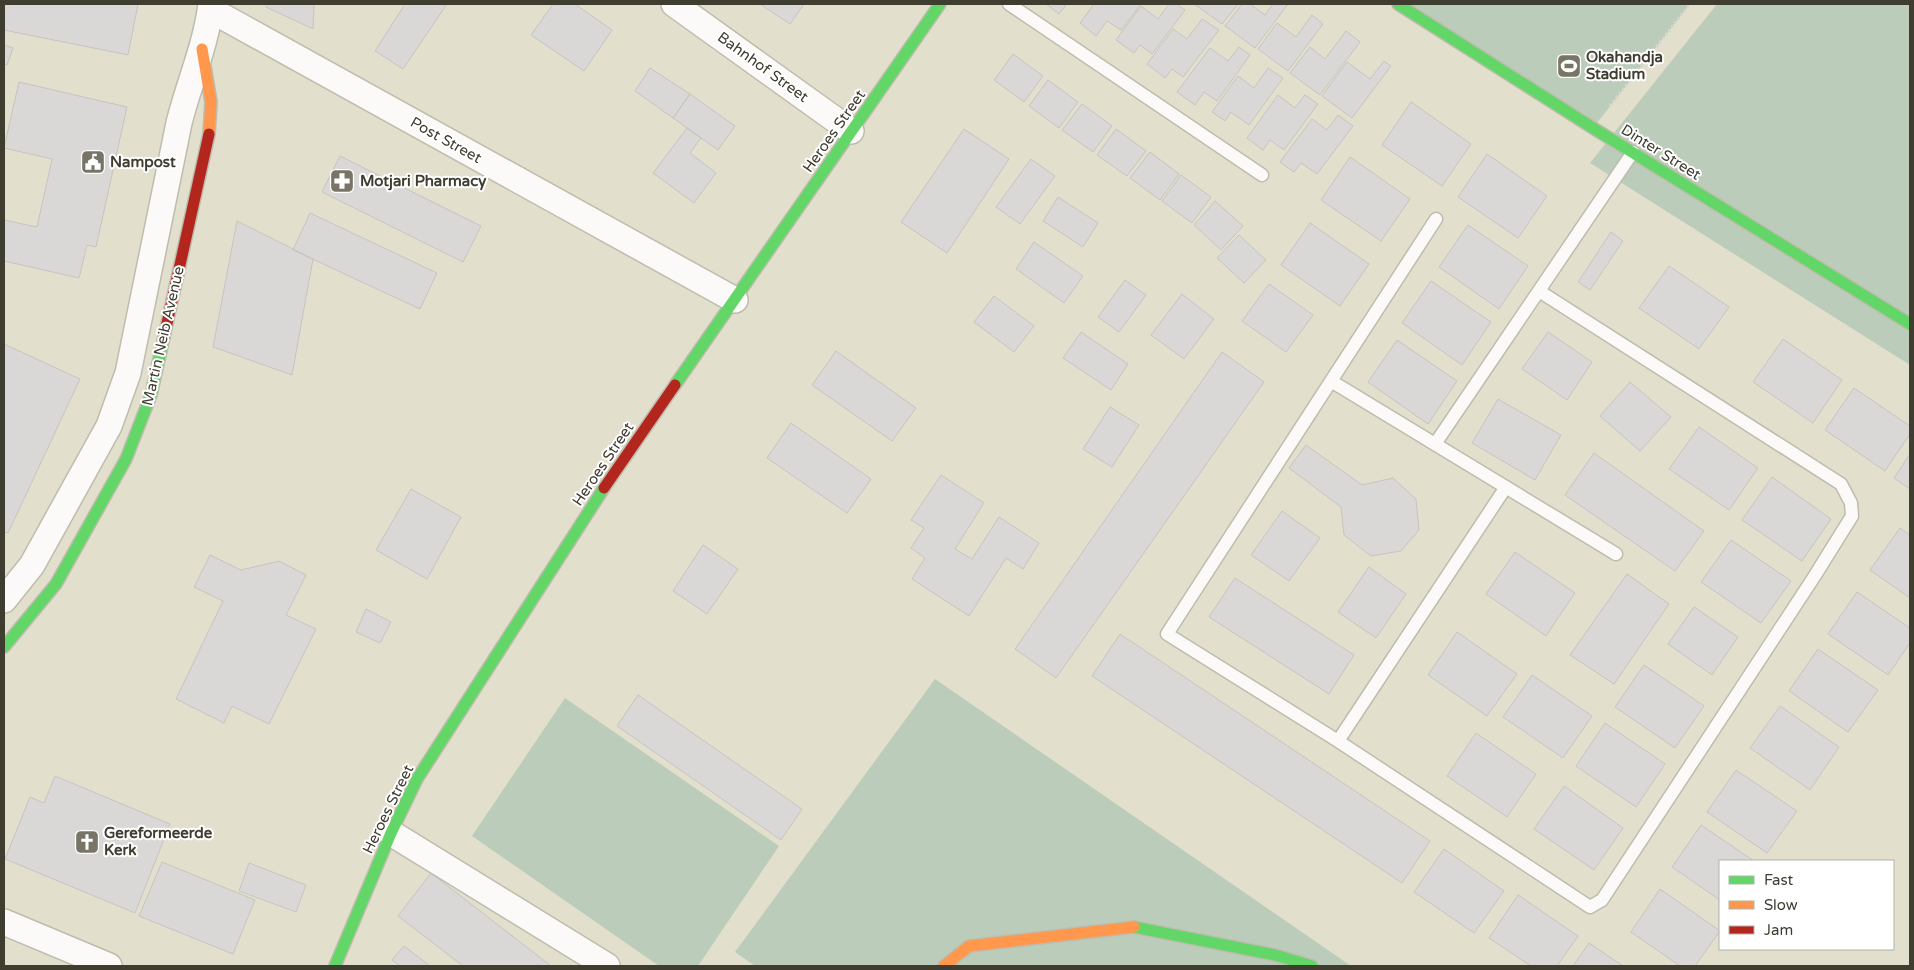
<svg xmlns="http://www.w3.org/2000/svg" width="1914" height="970" font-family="'Varela Round',sans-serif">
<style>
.green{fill:#bbcdba}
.building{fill:#dad8d6;stroke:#c6c4c2}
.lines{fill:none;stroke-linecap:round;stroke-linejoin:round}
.lane-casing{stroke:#bebcad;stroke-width:15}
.street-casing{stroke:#bebcad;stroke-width:28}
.fast-casing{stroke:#bebcad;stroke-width:14}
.slow-casing{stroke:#bebcad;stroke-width:14}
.jam-casing{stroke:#bebcad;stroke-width:14}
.path{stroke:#d6d6d0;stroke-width:3;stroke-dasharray:2.5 2.5;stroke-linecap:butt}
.lane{stroke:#fbfaf8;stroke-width:12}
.street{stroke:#fbfaf8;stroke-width:25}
.fast{stroke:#63d668;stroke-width:11}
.slow{stroke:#ff974d;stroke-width:11}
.jam{stroke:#b3261e;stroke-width:11}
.labels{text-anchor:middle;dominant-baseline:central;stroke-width:4;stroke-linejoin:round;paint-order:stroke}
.poi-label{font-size:15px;font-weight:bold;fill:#3f3c30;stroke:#fff;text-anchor:start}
.street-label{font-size:15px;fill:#3f3c30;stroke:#fff}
</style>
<rect width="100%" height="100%" fill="#e3dfcd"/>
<path class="green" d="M 1398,4 L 1690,4 L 1593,128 Z
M 1717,4 L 1910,4 L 1910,365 L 1590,163 Z
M 935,679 L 1351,966 L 755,966 L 735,952 Z
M 565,698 L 779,846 L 698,966 L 659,966 L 472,836 Z"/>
<path class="building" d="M 4,4 L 138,4 L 128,55 L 4,30 Z
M 266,4 L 314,4 L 313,29 L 266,7 Z
M 405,4 L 447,4 L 403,69 L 375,51 Z
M 553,4 L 575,4 L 612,30 L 584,71 L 531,35 Z
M 760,4 L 804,4 L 790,24 Z
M 1046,4 L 1067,4 L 1059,14 Z
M 1094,4 L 1141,4 L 1121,30 L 1107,21 L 1096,36 L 1080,23 Z
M 1169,4 L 1176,4 L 1185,10 L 1152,54 L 1140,45 L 1134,53 L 1116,40 L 1141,6 L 1158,19 Z
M 1194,4 L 1238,4 L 1222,24 Z
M 1242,4 L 1250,4 L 1265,15 L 1273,4 L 1288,4 L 1255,48 L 1225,26 Z
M 1312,15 L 1323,24 L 1288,71 L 1258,49 L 1277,23 L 1296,37 Z
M 1202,19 L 1219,30 L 1183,77 L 1172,69 L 1165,78 L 1147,64 L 1173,29 L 1187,39 Z
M 1346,31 L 1360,42 L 1320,95 L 1290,73 L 1310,47 L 1325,59 Z
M 4,45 L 13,48 L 7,65 L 4,64 Z
M 1239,47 L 1250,55 L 1217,101 L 1204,92 L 1195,105 L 1177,92 L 1210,48 L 1228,61 Z
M 1013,54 L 1043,76 L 1024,102 L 994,80 Z
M 1384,61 L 1391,66 L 1352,118 L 1322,96 L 1347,62 L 1370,79 Z
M 650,68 L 690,94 L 673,118 L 635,91 Z
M 1268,68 L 1283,78 L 1249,125 L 1231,112 L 1225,121 L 1212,112 L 1238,76 L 1254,88 Z
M 1048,80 L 1078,102 L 1059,128 L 1029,106 Z
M 19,82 L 127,107 L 96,247 L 87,245 L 79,278 L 4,261 L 4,220 L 37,227 L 52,159 L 4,148 Z
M 690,94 L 735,126 L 718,150 L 673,118 Z
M 1278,95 L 1295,108 L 1305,95 L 1318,104 L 1284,150 L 1270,140 L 1263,150 L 1247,138 Z
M 1411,102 L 1471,144 L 1442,186 L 1382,145 Z
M 1082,104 L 1112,126 L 1093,152 L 1062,130 Z
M 1338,115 L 1353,126 L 1317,174 L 1301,163 L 1294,172 L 1280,162 L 1312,119 L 1327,130 Z
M 687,128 L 701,138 L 690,153 L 716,173 L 694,203 L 653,173 Z
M 964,129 L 1009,159 L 947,253 L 901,222 Z
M 1116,129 L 1146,151 L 1127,176 L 1097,155 Z
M 1150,152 L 1179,174 L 1160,200 L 1130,178 Z
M 1487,154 L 1547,196 L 1518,238 L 1458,197 Z
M 340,156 L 481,226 L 463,262 L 322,192 Z
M 1350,157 L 1410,199 L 1381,241 L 1321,200 Z
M 1031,159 L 1055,176 L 1020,224 L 996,207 Z
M 1181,175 L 1211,197 L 1192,223 L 1162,201 Z
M 1058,197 L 1098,223 L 1083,247 L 1043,221 Z
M 1215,201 L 1243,226 L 1221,250 L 1194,225 Z
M 310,213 L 437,273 L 420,309 L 293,250 Z
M 237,221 L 313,259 L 292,375 L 213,347 Z
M 1310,223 L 1369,264 L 1340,306 L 1281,265 Z
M 1468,225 L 1528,266 L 1499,309 L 1439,267 Z
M 1611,232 L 1623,241 L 1590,290 L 1578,282 Z
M 1239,235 L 1266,260 L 1244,283 L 1217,258 Z
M 1034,242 L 1083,276 L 1064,303 L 1016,269 Z
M 1669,266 L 1729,307 L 1699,349 L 1639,308 Z
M 1125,280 L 1146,295 L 1119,332 L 1098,317 Z
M 1431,281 L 1491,322 L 1462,365 L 1402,323 Z
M 1269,284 L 1313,315 L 1286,352 L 1242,321 Z
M 1182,294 L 1214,319 L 1184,359 L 1151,335 Z
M 994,296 L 1034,326 L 1014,352 L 974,322 Z
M 1081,332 L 1128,364 L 1111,390 L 1063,358 Z
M 1548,332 L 1592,362 L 1567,400 L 1522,369 Z
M 1783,339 L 1842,380 L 1813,423 L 1753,382 Z
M 1397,340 L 1457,381 L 1428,424 L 1368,382 Z
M 4,344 L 80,379 L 8,533 L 4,532 Z
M 836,351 L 916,408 L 892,441 L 812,385 Z
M 1222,352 L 1264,382 L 1056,678 L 1015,649 Z
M 1630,382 L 1671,417 L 1640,451 L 1600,416 Z
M 1854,388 L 1910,426 L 1910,434 L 1885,471 L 1825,430 Z
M 1498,399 L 1561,435 L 1535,480 L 1472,443 Z
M 1110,407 L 1139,425 L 1112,467 L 1083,449 Z
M 791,423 L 871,479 L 847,513 L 767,458 Z
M 1699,427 L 1758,468 L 1729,510 L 1669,469 Z
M 1306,445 L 1362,485 L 1393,478 L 1416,499 L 1419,530 L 1401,551 L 1371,556 L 1344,535 L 1341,507 L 1289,468 Z
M 1594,453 L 1704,531 L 1675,571 L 1565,495 Z
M 1910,454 L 1910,489 L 1894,478 Z
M 941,475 L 984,503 L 955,549 L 972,559 L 999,517 L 1039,543 L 1023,569 L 1006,558 L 969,616 L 912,579 L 925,558 L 911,548 L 924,528 L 911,520 Z
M 1772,477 L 1831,519 L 1802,561 L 1742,520 Z
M 411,489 L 461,517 L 427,579 L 376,550 Z
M 1282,511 L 1320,538 L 1289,581 L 1251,555 Z
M 1900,528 L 1910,535 L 1910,598 L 1870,570 Z
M 1731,540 L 1791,581 L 1761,623 L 1701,582 Z
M 703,545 L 738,569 L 707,614 L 673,591 Z
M 1515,552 L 1575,593 L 1546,636 L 1486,594 Z
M 210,555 L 241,570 L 279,561 L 306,575 L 286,615 L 316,629 L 269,724 L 232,706 L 224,723 L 176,699 L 223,601 L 194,587 Z
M 1369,567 L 1406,594 L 1376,638 L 1338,612 Z
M 1627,574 L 1669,604 L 1614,684 L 1570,655 Z
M 1235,578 L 1354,655 L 1329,694 L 1209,617 Z
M 1857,592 L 1910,628 L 1910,643 L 1888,675 L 1828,634 Z
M 1694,607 L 1738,637 L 1712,675 L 1668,644 Z
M 366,609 L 391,622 L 380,643 L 356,632 Z
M 1457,632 L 1517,674 L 1487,716 L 1428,675 Z
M 1120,634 L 1430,841 L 1402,883 L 1092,676 Z
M 1818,649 L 1878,690 L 1848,732 L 1789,691 Z
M 1644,665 L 1704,706 L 1675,748 L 1615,707 Z
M 1532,675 L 1592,716 L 1563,758 L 1503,717 Z
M 638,695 L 802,809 L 781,840 L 617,726 Z
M 1780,706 L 1839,747 L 1810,790 L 1750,748 Z
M 1605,723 L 1665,764 L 1636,807 L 1576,766 Z
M 1476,733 L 1536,774 L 1507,817 L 1447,776 Z
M 1736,770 L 1797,811 L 1767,853 L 1707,812 Z
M 55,776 L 170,824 L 135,913 L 5,859 L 30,797 L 44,803 Z
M 1564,786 L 1623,828 L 1594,870 L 1534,829 Z
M 1701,825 L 1754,861 L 1720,861 L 1720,900 L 1672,867 Z
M 1444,849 L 1504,891 L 1474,933 L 1414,892 Z
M 162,862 L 255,900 L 233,954 L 139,916 Z
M 249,863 L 306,885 L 296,912 L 239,891 Z
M 431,873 L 551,966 L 463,966 L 398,916 Z
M 1660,889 L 1720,931 L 1695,966 L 1680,966 L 1631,932 Z
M 1518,895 L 1578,936 L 1557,966 L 1531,966 L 1489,938 Z
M 1589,943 L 1623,966 L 1573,966 Z
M 404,946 L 430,966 L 400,966 L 392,960 Z"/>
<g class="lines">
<defs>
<path id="lane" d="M 1009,4 L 1262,175
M 1436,219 L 1167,634 L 1338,741 L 1590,907 L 1602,900 L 1814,577 L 1852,516 L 1851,503 L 1841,484 L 1539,291
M 1331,381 L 1616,554
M 1435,444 L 1633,152
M 1338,741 L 1506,487"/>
<path id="street" d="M 674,4 L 851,131
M 211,10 L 735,300
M 4,600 L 32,565 L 109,426 L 128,373 L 179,123 C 189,83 206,45 211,4
M 391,833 L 607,966
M 4,922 L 109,966"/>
<path id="fast" d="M 1398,4 L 1593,128 L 1910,324
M 675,385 L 940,4
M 4,647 L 56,584 L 126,459 L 151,395 L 164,337
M 1134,927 L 1275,955 L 1312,966
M 335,966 L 391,833 L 417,779 L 604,488"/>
<path id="slow" d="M 202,49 L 211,102 L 209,134
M 944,966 L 969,946 L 1134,927"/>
<path id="jam" d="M 164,337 L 209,134
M 604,488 L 675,385"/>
</defs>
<use href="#lane" class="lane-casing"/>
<use href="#street" class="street-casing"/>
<use href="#fast" class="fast-casing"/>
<use href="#slow" class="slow-casing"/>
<use href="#jam" class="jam-casing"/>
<path class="path" d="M 1610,106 L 1690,4"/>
<use href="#lane" class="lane"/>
<use href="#street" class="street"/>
<use href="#fast" class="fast"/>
<use href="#slow" class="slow"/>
<use href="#jam" class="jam"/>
</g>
<defs>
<symbol id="stadium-square" viewBox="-11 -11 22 22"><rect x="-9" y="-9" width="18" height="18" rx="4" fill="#787567" stroke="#fff"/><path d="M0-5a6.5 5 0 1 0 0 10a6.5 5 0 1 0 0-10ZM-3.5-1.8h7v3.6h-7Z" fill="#fff"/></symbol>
<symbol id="civic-square" viewBox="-11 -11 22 22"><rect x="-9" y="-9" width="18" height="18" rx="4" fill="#787567" stroke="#fff"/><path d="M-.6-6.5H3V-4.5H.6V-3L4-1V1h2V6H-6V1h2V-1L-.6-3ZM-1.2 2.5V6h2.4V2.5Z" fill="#fff"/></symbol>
<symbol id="pharmacy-square" viewBox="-11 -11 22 22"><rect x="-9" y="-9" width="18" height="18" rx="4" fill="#787567" stroke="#fff"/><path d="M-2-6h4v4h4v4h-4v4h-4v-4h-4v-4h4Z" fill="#fff"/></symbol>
<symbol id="church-square" viewBox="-11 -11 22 22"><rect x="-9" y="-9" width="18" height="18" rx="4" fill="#787567" stroke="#fff"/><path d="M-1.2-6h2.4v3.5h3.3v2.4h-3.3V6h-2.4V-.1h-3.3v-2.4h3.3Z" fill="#fff"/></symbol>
</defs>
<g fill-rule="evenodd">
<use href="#stadium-square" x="1555" y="52" width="28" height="28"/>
<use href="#civic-square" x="79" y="148" width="28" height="28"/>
<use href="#pharmacy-square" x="328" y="167" width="28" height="28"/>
<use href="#church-square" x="73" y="828" width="28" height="28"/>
</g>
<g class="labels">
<g class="poi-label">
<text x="1586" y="57">Okahandja<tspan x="1586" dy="17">Stadium</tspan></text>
<text x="110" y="162">Nampost</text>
<text x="360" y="181">Motjari Pharmacy</text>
<text x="104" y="833">Gereformeerde<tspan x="104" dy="17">Kerk</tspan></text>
</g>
<g class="street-label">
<text transform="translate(763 67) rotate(36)">Bahnhof Street</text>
<text transform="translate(834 131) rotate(-55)">Heroes Street</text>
<text transform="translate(446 140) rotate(29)">Post Street</text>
<text transform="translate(1661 152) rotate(32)">Dinter Street</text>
<text transform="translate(163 336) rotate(-77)">Martin Neib Avenue</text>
<text transform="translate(603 464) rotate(-56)">Heroes Street</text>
<text transform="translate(388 809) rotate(-64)">Heroes Street</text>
</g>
</g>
<rect width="1914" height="970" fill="none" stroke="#3f3c30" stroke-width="10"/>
<rect x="1719" y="860" width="175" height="90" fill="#ffffff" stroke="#b2b1ac"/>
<rect x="1729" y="876" width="25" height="8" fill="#63d668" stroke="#b2b1ac"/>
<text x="1764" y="885" font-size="15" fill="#3f3c30">Fast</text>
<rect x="1729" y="901" width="25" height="8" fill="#ff974d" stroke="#b2b1ac"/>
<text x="1764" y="910" font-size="15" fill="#3f3c30">Slow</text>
<rect x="1729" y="926" width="25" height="8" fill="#b3261e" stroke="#b2b1ac"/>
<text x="1764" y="935" font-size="15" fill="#3f3c30">Jam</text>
</svg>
